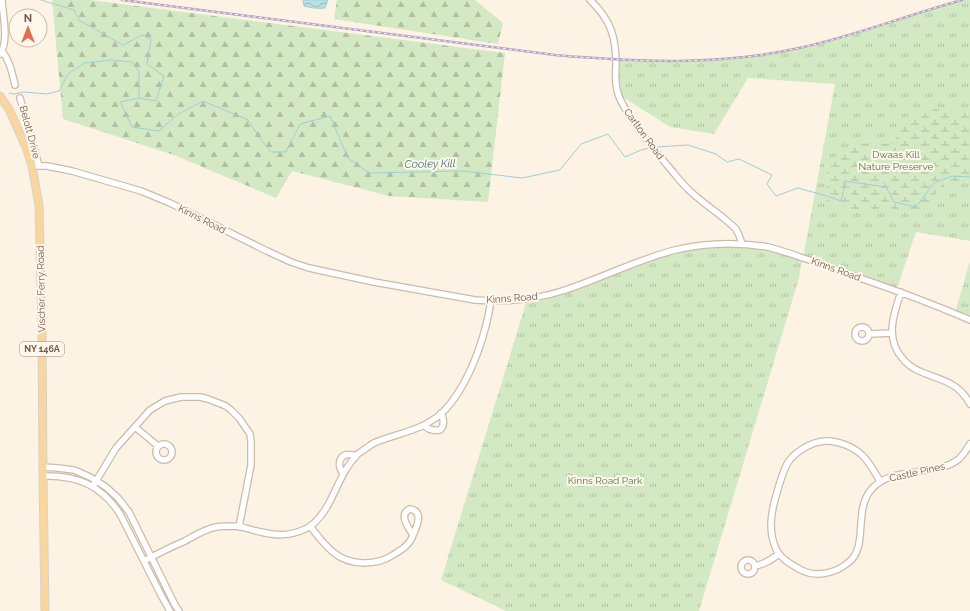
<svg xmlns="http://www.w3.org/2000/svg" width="970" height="611" font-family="Raleway,sans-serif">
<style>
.grass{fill:url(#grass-tufts)}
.forest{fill:url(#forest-firs)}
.wetland{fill:url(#wetland-marsh)}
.water{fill:url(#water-waves);stroke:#a0ced6}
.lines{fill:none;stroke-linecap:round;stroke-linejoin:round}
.stream{stroke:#a0ced6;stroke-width:1}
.minor-casing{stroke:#cdbaab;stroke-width:8}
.major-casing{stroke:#d8d1cd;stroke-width:9}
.minor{stroke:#fff;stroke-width:5.5}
.major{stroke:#f8d79f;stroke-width:7}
.rail-casing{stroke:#b5a4c5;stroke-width:2.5}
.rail{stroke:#fef7eb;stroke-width:1;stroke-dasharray:3;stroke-linecap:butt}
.labels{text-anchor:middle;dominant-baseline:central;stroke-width:4;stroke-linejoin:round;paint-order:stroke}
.shield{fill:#fef7eb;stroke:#9d887b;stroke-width:1}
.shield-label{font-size:9px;font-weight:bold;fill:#74594b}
.street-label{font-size:10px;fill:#74594b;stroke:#fef7eb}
.park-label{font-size:10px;fill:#547943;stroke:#fef7eb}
.water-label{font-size:11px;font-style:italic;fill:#42767f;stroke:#fef7eb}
</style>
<defs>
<pattern id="grass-tufts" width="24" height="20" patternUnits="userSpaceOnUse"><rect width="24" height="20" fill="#d3e9c4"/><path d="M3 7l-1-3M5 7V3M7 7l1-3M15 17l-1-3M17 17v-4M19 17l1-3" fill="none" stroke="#b0c0a1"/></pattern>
<pattern id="forest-firs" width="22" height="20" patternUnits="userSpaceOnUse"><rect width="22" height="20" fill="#d3e9c4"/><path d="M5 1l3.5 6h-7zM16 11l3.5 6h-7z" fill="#b0c0a1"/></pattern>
<pattern id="wetland-marsh" width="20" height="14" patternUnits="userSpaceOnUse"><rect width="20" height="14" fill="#d3e9c4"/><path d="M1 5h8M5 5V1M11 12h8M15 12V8" fill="none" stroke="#b0c0a1"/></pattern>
<pattern id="water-waves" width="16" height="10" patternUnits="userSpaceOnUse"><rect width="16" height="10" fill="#badfe5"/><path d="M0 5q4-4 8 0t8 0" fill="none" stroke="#9cb8bc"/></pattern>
</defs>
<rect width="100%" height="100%" fill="#fcf3e5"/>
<path class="grass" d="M 963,0 L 970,0 L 970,241 L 916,232 L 896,291 L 803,258 L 835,84 L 748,78 L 714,134 L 670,127 L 618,94 L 616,61 L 684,61 L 768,54 L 814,45 Z
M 728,246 L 770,250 L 802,260 L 799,278 L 699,611 L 506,611 L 441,580 L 526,303 L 545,300 L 593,284 L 636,266 L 676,252 Z
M 970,261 L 970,320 L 955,313 Z"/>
<path class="forest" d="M 52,0 L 90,0 L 505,53 L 488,202 L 389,196 L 292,171 L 276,198 L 174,155 L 63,119 Z
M 337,0 L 475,0 L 503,23 L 498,44 L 334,19 Z"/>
<path class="wetland" d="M 937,108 L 970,113 L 970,180 L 943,183 L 924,209 L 860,211 L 826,201 L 828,162 L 853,143 L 894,144 L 901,125 Z"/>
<path class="water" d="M 303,0 L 328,0 L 325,8 C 318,9 311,8 304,6 Z"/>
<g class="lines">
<path class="stream" d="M 41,0 L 74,10 L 79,20 L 123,45 L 142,35 L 151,39 L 147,64 L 164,76 L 156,101 L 139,98 L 120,102 L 132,127 L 159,131 L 177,115 L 203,101 L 248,120 L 257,134 L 271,152 L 286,152 L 300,124 L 330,116 L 348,158 L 369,173 L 463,171 L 522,178 L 560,170 L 581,144 L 608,134 L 625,157 L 641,150 L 650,148
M 9,93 L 14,94 L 24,92 L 47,94 L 59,91 L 68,74 L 85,63 L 111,60 L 132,62 L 139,71 L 139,98
M 656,147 L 688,145 L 716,154 L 727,162 L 739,159 L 772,175 L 767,184 L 776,196 L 798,188 L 827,196 L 841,201 L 844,189 L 844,181 L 886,187 L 894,202 L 916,207 L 934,183 L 952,176 L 970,177"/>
<defs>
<path id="minor" d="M 590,0 C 611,20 616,37 616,65 C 615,77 615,90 621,101 C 633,124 650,145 667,165 C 675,174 682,184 691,192 C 705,205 722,215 736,229 L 739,235 L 742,244
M 2,51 C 10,61 12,73 15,85
M 0,54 C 9,42 3,16 2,1
M 20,98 L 39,166
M 32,166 L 47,166 L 72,171 L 141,191 L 170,203 L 267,251 L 291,262 L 309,268 L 374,282 L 475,300 C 504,302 534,300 562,291 C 600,279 636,260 675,250 C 705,243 738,242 768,247 C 779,250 790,253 800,257 C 819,263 838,270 857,277 C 895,290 933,304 970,320
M 901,292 C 893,315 885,339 903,359 C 906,363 910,366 915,369 C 936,380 957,379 970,404
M855 334a7 7 0 1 1 14 0a7 7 0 1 1-14 0Z
M 869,334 L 892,333
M 424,425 C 431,421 439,417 444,411 C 464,390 478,356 485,329 C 488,320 489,310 491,301
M 135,427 L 158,446
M156 452a8 8 0 1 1 16 0a8 8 0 1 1-16 0Z
M 43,467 L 58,468 L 74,470 L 90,477 L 106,487 L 118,498 L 129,512 L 175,605 L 179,611
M 343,474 C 340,469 337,463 342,457 C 347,452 351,456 356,455 C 359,454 370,445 374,443 C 390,436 408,433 424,425 C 428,430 433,431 440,430 C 445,425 444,419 441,413
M 43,476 C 77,475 101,485 120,514 L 161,595 L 170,611
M 880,481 C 875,473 870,463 863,456 C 854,447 837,440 825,441 C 811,442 794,452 787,464 C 782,474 779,485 776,496 C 771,513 768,531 776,549 C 781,559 792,565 801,570 C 817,578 836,573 849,562 C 868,547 854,512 870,491 C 891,464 933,479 959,459 C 963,455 967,449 970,444
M 93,486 L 116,448 L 150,410 L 165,401 L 181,397 L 200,397 L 208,399 L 226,406 L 232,411 L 239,418 L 250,434 L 251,441 L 251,465 L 239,527
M 410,509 C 424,511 417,527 413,535 C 408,527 398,514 410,509 Z
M 310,526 C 317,535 324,545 333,552 C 349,566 376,566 393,555 C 401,550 410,545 413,535
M741 567a7 7 0 1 1 14 0a7 7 0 1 1-14 0Z
M 144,561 C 157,554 171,547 185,541 C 194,536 205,529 216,527 C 222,526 230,526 237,526 C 245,527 253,531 261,532 C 277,536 290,536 305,529 C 308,528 311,526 313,524 C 334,506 337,475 357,455
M 755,566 C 765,564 771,560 779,554"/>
<path id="major" d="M 0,96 L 10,111 L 27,150 L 32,166 L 39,205 L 42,325 L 43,476 L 45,611"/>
</defs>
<use href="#minor" class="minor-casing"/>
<use href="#major" class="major-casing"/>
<use href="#minor" class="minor"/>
<use href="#major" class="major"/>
<defs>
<path id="rail" d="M 122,0 L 555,55 C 637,62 719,66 799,48 C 855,36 907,15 962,0"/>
</defs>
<use href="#rail" class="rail-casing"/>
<use href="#rail" class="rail"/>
</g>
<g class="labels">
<rect class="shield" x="20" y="342" width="44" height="14" rx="3"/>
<g class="shield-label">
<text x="42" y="349">NY 146A</text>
</g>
<g class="street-label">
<text transform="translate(30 132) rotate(75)">Belott Drive</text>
<text transform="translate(644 134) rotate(54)">Carlton Road</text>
<text transform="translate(202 219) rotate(27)">Kinns Road</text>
<text transform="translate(836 269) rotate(20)">Kinns Road</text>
<text transform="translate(41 289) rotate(-91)">Vischer Ferry Road</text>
<text transform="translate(512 298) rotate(-4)">Kinns Road</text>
<text transform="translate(917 472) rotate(-13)">Castle Pines</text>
</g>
<g class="park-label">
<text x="896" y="154">Dwaas Kill<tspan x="896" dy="12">Nature Preserve</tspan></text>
<text x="605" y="480">Kinns Road Park</text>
</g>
<g class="water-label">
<text transform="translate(430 164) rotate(-1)">Cooley Kill</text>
</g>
</g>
<g transform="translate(28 28)"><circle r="19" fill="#fef7eb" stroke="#c7b8ab"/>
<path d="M0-3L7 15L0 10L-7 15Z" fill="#e26e4d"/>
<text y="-6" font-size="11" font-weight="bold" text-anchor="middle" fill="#74594b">N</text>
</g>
</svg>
